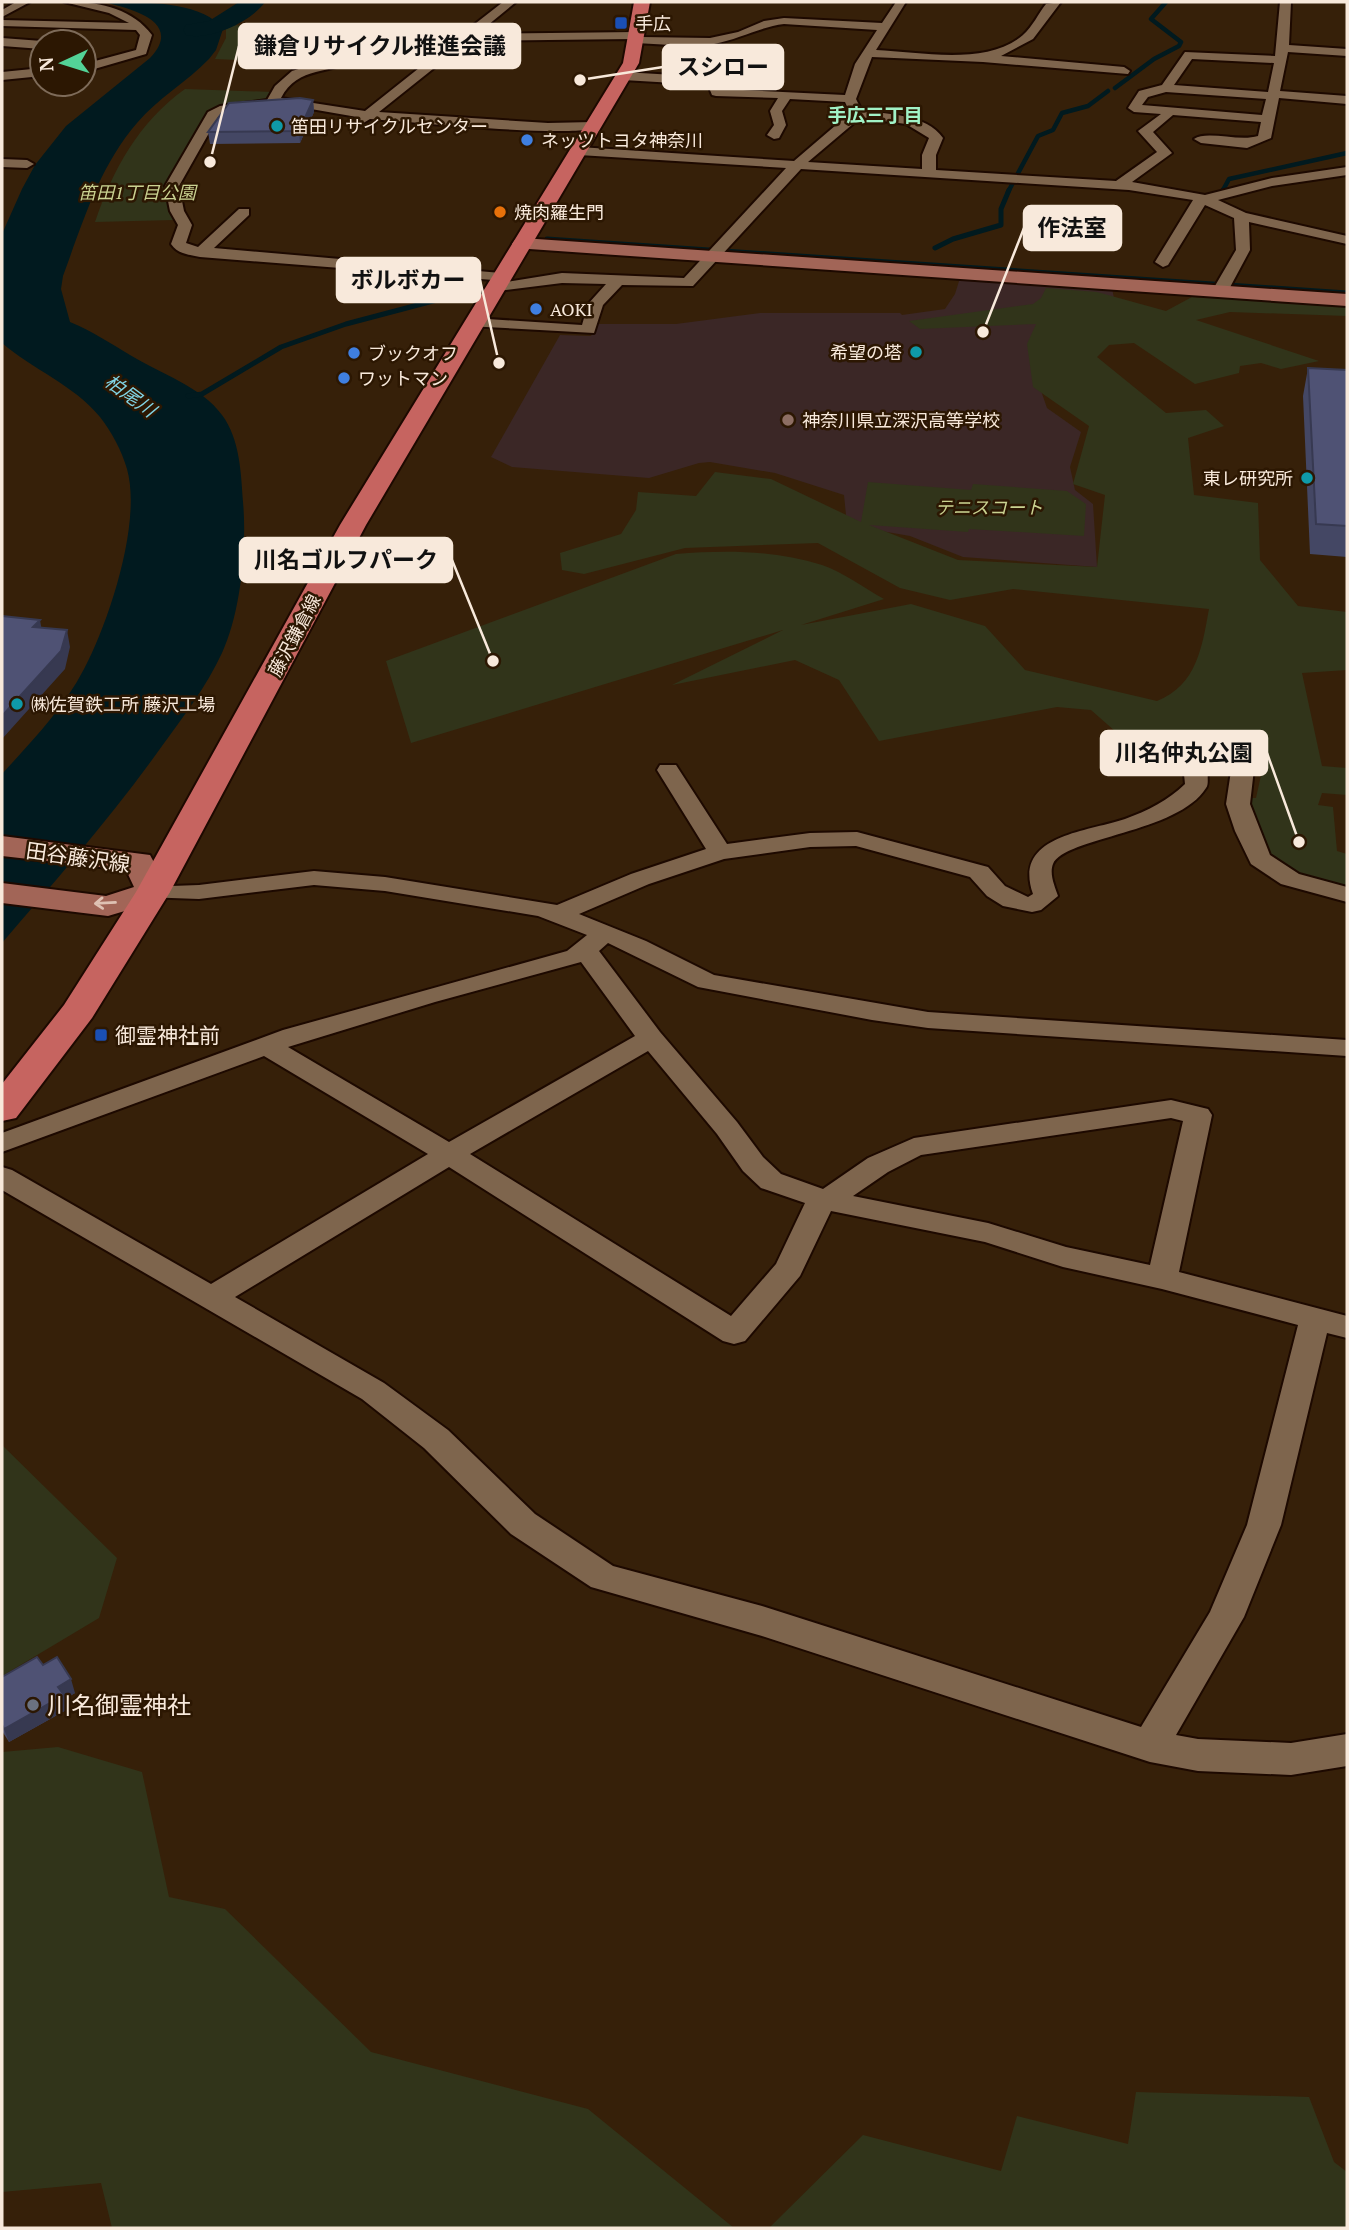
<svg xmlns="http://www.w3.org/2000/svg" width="1349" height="2230" font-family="'PT Serif','Noto Sans JP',serif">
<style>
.education{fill:#3b2726}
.green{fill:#31341a}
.water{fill:#011a1f}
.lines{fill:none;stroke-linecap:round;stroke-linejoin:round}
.stream-far1{stroke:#011a1f;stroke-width:4.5}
.stream{stroke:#011a1f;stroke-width:5}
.river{fill:#011a1f;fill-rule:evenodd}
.street-casing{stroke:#1d0900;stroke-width:4}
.secondary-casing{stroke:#1d0900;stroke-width:4}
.primary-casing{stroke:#1d0900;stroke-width:4}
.street{fill:#7e654d;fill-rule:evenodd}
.secondary{fill:#a26557;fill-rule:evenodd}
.primary{fill:#c66460;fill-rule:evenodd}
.wall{fill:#444764}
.shaded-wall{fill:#373951}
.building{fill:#4f5274;stroke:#373951;stroke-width:2}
.oneway{stroke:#dec1b3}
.transit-dot{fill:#1a4fb4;stroke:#2c1702;stroke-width:2.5}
.culture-dot{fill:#0f9aa8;stroke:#2c1702;stroke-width:2.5}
.shop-dot{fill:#3f7fe0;stroke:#2c1702;stroke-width:2.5}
.food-dot{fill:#e8710a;stroke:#2c1702;stroke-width:2.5}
.education-dot{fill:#8d6e63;stroke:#2c1702;stroke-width:2.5}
.worship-dot{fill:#6b7280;stroke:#2c1702;stroke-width:2.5}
.labels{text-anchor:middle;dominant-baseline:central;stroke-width:5;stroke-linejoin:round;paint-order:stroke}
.far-poi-label{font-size:18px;fill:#f8e9db;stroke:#2c1702;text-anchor:start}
.far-park-label{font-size:18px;font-style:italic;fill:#cad291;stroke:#2c1702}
.far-street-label{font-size:18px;fill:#f8e9db;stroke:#2c1702}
.far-neighbourhood-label{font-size:19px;font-weight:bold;fill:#a1f2c6;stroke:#2c1702}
.far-water-label{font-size:19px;font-style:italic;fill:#80d4e5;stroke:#2c1702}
.street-label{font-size:21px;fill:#f8e9db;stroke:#2c1702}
.poi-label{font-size:21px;fill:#f8e9db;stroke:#2c1702;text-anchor:start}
.near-poi-label{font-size:24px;fill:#f8e9db;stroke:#2c1702;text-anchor:start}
.leader{fill:none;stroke:#f8e9db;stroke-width:2.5}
.callout-dot{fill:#f8e9db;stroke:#2c1702;stroke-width:2.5}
.callout{fill:#f8e9db;stroke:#f8e9db;stroke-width:2.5}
.callout-label{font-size:23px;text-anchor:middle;font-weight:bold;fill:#111}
</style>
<rect width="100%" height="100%" fill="#362009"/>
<path class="education" d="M 960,278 L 1112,288 L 1116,309 L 1038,382 L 1047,408 L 1081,432 L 1070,467 L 1075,490 L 1093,504 L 1097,567 L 963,557 L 910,536 L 847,525 L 844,495 L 775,473 L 710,462 L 699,463 L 649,478 L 512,467 L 491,457 L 560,335 L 591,336 L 598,324 L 676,324 L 760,313 L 900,313 L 902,315 L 945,309 L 955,294 Z"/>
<path class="green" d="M 226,25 L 271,26 L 269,35 L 312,36 L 325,44 L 309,51 L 288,52 L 282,62 L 215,59 L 226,38 Z
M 185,89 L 273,92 L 262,101 L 227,106 C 213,124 170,168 166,187 C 164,198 170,210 174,220 L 95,222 C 113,169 139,122 185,89 Z
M 1046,288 L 1097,292 L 1166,311 L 1192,297 L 1347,303 L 1347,316 L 1230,312 L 1196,320 L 1319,361 L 1281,369 L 1261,363 L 1240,366 L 1239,373 L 1195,384 L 1134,343 L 1109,345 L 1097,357 L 1166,413 L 1206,410 L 1224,426 L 1188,438 L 1194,495 L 1258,503 L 1260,560 L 1298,606 L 1347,612 L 1347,670 L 1302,673 L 1322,766 L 1347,768 L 1347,795 L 1322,793 L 1318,805 L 1333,807 L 1337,851 L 1347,854 L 1347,889 C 1298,874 1250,860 1249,798 L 1256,798 L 1268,744 L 1177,745 L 1124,739 L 1091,710 L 1057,707 L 879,741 L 839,680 L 795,660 L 672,685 L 783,630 L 411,743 L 386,661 L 676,554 C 725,550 774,550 822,565 C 843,572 864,588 884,599 L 801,625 L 911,604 L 985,626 L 1025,670 L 1157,701 C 1197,685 1202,647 1209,609 L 1013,589 L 950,600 L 900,588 L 818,543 L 685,548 L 584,574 L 562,570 L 560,553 L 621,534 L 636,510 L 638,492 L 696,496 L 715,472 L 771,479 L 861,522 L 868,482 L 971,490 L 973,484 L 1067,491 L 1086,504 L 1084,536 L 969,529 L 968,532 L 869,525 L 958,560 L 1097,567 L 1105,495 L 1073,484 L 1089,426 L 1033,387 L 1027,344 L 1036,324 L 920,329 L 909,321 L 1033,304 L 1041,298 Z
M 2,1445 L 117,1558 L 99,1618 L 2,1676 Z
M 58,1747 L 142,1772 L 169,1897 L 225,1909 L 371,2052 L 588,2109 L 734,2228 L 112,2228 L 101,2183 L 2,2192 L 2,1752 Z
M 1136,2092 L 1309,2097 L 1334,2162 L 1347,2172 L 1347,2228 L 769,2228 L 863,2135 L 1001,2171 L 1017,2116 L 1128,2144 Z"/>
<path class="water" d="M 104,2 C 138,2 202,0 223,29 L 216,50 L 209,59 C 187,82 158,98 137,123 C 99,167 83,222 63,276 L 61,289 L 70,322 C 92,331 110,343 130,355 C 159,373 202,387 222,415 C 240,439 241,473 243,502 C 247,546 241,612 222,653 C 206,687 184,716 162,746 C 113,815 57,879 2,943 L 2,774 C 31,742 64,708 84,669 C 109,622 142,522 127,469 C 122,451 111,431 100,417 C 74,385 32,369 2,343 L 2,234 L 22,189 L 35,165 L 66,126 L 150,58 C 184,22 132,9 104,2 Z"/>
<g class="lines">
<path class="stream-far1" d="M 1115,88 L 1154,59 L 1179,46 L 1181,42 L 1151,19 L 1166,2
M 1008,192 L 1038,136 L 1053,130 L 1062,113 L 1088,106 L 1108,91
M 1222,192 L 1229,179 L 1347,153"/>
<path class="stream" d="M 1221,194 L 1223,190
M 547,239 L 1347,293
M 935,248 L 953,239 L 1001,225 L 1001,209 L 1009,190
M 188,396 L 202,394 L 281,347 L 346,324 L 467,292"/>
<path class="river" d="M 239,2 L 265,2 C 251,22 209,41 186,35 L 183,30 L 186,25 L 209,21 Z"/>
<defs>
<path id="street" d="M 16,2 L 30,2 L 2,17 L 2,10 Z
M 64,2 C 98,1 132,8 152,35 L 146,54 L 84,72 L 84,64 L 136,50 L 140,35 L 136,30 L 2,26 L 2,20 L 129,23 L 109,13 Z
M 503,2 L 516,2 L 477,34 L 636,32 L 640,33 L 641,37 L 710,38 L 738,32 L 764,21 L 784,18 L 882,23 L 896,2 L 906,2 L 876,50 C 921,52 987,66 1023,35 C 1033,26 1038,14 1046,4 L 1061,2 L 1033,39 L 1001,56 L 1124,67 L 1130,71 L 1128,74 L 983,62 L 872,57 L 856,99 L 862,111 C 888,114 926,114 943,138 L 936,155 L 936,170 L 1116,181 L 1157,152 L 1138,131 L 1161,114 L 1134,112 L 1128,108 L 1139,91 L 1162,85 L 1185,52 L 1275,56 L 1280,2 L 1291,2 L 1289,45 L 1347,49 L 1347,56 L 1288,52 L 1280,91 L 1347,96 L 1347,104 L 1279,98 L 1271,138 L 1247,148 L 1201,143 L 1194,139 C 1207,130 1239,142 1258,136 L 1261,122 L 1173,115 L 1153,132 L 1172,153 L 1132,182 L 1205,195 L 1272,178 L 1347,167 L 1347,175 L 1272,186 L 1218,200 L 1246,213 L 1347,236 L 1347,244 L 1249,222 L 1250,250 L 1228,291 L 1220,296 L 1212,291 L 1236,250 L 1234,218 L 1205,205 L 1168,265 L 1163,267 L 1155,262 L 1193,200 L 1129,190 L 801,169 L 693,286 L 622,285 L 603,305 L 594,333 L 467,326 L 465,323 L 467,320 L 473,318 L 582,325 L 588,304 L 606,284 L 562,283 L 489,292 L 486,289 L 494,284 L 562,273 L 684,278 L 786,168 L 579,155 L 572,151 L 579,147 L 794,161 L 850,113 L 845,102 L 790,99 L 782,111 L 786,125 L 779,138 L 774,139 L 767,135 L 774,125 L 770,111 L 778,98 L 716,96 L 712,95 L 708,85 L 623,80 L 617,76 L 623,72 L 709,77 L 720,80 L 722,89 L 845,95 L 855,64 L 877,30 L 784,24 C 760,27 739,39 714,44 C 690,48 661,44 636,43 L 632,42 L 631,39 L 468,41 L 379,112 L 548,123 L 593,122 L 599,126 C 583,140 403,121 370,119 L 360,125 L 354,121 L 357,117 L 288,105 L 224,113 L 218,117 L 179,186 L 184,211 L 192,225 L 186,243 L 198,247 L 239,209 L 249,209 L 249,215 L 214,248 L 501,273 L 509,278 L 506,281 L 200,257 C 188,254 179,255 171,244 L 178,225 L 170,211 L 165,186 L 208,112 L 220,106 L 267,100 L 275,86 L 292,71 L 348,54 L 369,37 L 462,34 ZM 453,41 L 365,111 L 281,98 C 298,65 331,75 359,58 C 365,54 370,47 375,42 ZM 1192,59 L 1274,63 L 1268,92 L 1174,85 ZM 1166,92 L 1266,99 L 1262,115 L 1142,105 L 1148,97 ZM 860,118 L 906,124 L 929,138 L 922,155 L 922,169 L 808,162 Z
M 2,38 L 42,41 L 44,42 L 42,49 L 2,46 Z
M 42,68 L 42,76 L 2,80 L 2,72 Z
M 2,159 L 27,160 L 34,164 L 27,168 L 2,167 Z
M 1225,752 L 1245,759 L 1254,769 L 1250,804 L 1270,855 L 1299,874 L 1347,887 L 1347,902 L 1281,884 L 1251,864 L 1235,831 L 1226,804 L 1231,771 L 1224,766 L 1208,774 C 1207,778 1209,784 1206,788 C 1178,833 1065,837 1053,864 C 1049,874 1055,887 1058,896 L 1041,910 L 1032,912 L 1003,906 L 987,896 L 970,877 L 856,846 L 810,847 L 724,859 L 649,884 L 579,914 L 646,941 L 714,975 L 928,1012 L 1347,1040 L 1347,1056 L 928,1028 L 872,1020 L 698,987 L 608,943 L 599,951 L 660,1032 L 737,1122 L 763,1157 L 781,1174 L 823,1189 L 868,1158 L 914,1138 L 1171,1100 L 1208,1109 L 1212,1115 L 1179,1272 L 1347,1316 L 1347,1338 L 1327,1333 L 1281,1525 L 1244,1617 L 1176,1735 L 1198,1739 L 1291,1743 L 1347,1734 L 1347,1766 L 1291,1775 L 1198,1771 L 1150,1762 L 762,1636 L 591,1587 L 511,1534 L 424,1448 L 362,1399 L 2,1190 L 2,1167 L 12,1170 L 211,1284 L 428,1154 L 264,1056 L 2,1152 L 2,1133 L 283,1030 L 567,951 L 587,935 L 538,916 L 385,891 L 314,885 L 199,899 L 144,897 L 141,892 L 144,887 L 199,885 L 314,871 L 385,877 L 557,905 L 631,874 L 706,849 L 657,770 L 660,765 L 676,765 L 727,844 L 810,833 L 857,832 L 988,867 L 1005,886 L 1028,897 L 1033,894 C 1012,835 1087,832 1125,819 C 1147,811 1169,800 1185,784 L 1184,774 C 1193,760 1208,753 1225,752 ZM 581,962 L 635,1036 L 449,1142 L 288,1047 L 435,1002 ZM 648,1051 L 717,1134 L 743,1171 L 761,1188 L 805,1203 L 776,1264 L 731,1316 L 470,1154 ZM 1171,1118 L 1183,1121 L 1150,1265 L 1066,1247 L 988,1223 L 853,1196 L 888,1172 L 921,1155 ZM 449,1167 L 723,1341 L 734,1344 L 745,1341 L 800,1276 L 831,1211 L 985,1242 L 1063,1267 L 1162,1289 L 1298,1325 L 1247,1525 L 1210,1612 L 1141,1727 L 762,1606 L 613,1566 L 535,1514 L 448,1430 L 384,1383 L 235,1297 Z"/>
<path id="secondary" d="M 522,238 L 1347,294 L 1347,306 L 515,248 L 512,244 L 515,240 Z
M 2,836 L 150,855 L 170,892 L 165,899 L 108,916 L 2,903 L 2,883 L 106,896 L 134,887 L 126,870 L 2,856 Z"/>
<path id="primary" d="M 634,2 L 650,2 L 639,63 L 366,525 L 170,892 L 92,1018 L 16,1118 L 2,1121 L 2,1084 L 64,1005 L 136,892 L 340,525 L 623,63 Z"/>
</defs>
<use href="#street" class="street-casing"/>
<use href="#secondary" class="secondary-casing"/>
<use href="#primary" class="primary-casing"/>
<use href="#street" class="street"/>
<use href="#secondary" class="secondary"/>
<use href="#primary" class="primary"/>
</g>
<path class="wall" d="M 313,100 L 314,112 L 300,143 L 210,144 L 208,132 Z
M 1308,368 L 1347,370 L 1347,557 L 1310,554 L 1303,396 Z
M 43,1665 L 75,1693 L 65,1699 L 68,1709 L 9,1742 L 2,1731 L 2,1677 Z"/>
<path class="shaded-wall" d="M 313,100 L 314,112 L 300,143 L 299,131 Z
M 40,620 L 43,637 L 33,627 Z
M 67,630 L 70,647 L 65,669 L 2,739 L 2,716 Z
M 71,1679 L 75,1693 L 65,1699 L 68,1709 L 9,1742 L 4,1729 L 58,1687 Z"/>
<path class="building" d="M 300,98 L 313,100 L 299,131 L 208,132 L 229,103 Z
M 1308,368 L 1347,370 L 1347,526 L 1316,524 Z
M 2,616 L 40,620 L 33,627 L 67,630 L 61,651 L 2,716 Z
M 37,1657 L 43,1665 L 57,1657 L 71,1679 L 58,1687 L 64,1695 L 4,1729 L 2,1725 L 2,1677 Z"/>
<defs><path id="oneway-shaft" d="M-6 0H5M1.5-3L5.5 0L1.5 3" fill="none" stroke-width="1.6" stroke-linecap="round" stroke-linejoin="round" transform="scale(1.75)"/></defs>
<use class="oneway" href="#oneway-shaft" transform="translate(105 903) rotate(177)"/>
<g class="transit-dot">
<rect x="614" y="16" width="14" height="14" rx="3.5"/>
<rect x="94" y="1028" width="14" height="14" rx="3.5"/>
</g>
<g class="culture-dot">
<circle cx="277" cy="126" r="7"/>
<circle cx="916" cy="352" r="7"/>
<circle cx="1307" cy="478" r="7"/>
<circle cx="17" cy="704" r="7"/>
</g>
<g class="shop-dot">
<circle cx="527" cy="140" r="7"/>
<circle cx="536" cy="309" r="7"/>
<circle cx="354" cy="353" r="7"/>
<circle cx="344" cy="378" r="7"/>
</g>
<circle class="food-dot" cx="500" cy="212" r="7"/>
<circle class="education-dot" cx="788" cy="420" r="7"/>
<circle class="worship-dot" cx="33" cy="1705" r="7"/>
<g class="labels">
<g class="far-poi-label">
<text x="635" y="23">手広</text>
<text x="291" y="126">笛田リサイクルセンター</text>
<text x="541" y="140">ネッツトヨタ神奈川</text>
<text x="514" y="212">焼肉羅生門</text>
<text x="550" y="309">AOKI</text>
<text x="902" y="352" text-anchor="end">希望の塔</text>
<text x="368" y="353">ブックオフ</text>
<text x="358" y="378">ワットマン</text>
<text x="802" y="420">神奈川県立深沢高等学校</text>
<text x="1293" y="478" text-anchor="end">東レ研究所</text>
<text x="31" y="704">㈱佐賀鉄工所 藤沢工場</text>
</g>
<g class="far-park-label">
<text x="137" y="192">笛田1丁目公園</text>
<text x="989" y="507">テニスコート</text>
</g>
<g class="far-street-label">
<text transform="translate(294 635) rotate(-62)">藤沢鎌倉線</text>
</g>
<g class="far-neighbourhood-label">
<text x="875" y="114">手広三丁目</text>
</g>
<g class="far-water-label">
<text transform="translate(131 395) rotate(36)">柏尾川</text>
</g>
<g class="street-label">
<text transform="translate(78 857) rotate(8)">田谷藤沢線</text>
</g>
<g class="poi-label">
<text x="115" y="1035">御霊神社前</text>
</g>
<g class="near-poi-label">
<text x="47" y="1705">川名御霊神社</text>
</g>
</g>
<path class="leader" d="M210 162L239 46M580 80L663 67M983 332L1024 228M499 363L480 280M493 661L452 560M1299 842L1267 753"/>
<g class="callout-dot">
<circle cx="210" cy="162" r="7"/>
<circle cx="580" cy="80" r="7"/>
<circle cx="983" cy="332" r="7"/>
<circle cx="499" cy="363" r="7"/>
<circle cx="493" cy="661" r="7"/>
<circle cx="1299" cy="842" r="7"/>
</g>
<g class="callout">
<rect x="239" y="24" width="281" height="44" rx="7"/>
<rect x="663" y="45" width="120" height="44" rx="7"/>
<rect x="1024" y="206" width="97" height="44" rx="7"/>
<rect x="337" y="258" width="143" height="44" rx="7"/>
<rect x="240" y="538" width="212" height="44" rx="7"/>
<rect x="1101" y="731" width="166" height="44" rx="7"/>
</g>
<g class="callout-label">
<text x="380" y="54">鎌倉リサイクル推進会議</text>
<text x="723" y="75">スシロー</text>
<text x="1072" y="236">作法室</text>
<text x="408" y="288">ボルボカー</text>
<text x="346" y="568">川名ゴルフパーク</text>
<text x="1184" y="761">川名仲丸公園</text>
</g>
<rect width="1349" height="2230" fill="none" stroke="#f8e9db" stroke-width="7"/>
<g transform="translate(63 63) rotate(266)"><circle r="33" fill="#2c1702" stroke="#7e6b59" stroke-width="2"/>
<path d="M0-5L12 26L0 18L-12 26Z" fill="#53d397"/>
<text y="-10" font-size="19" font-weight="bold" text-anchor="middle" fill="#f8e9db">N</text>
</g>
</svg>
